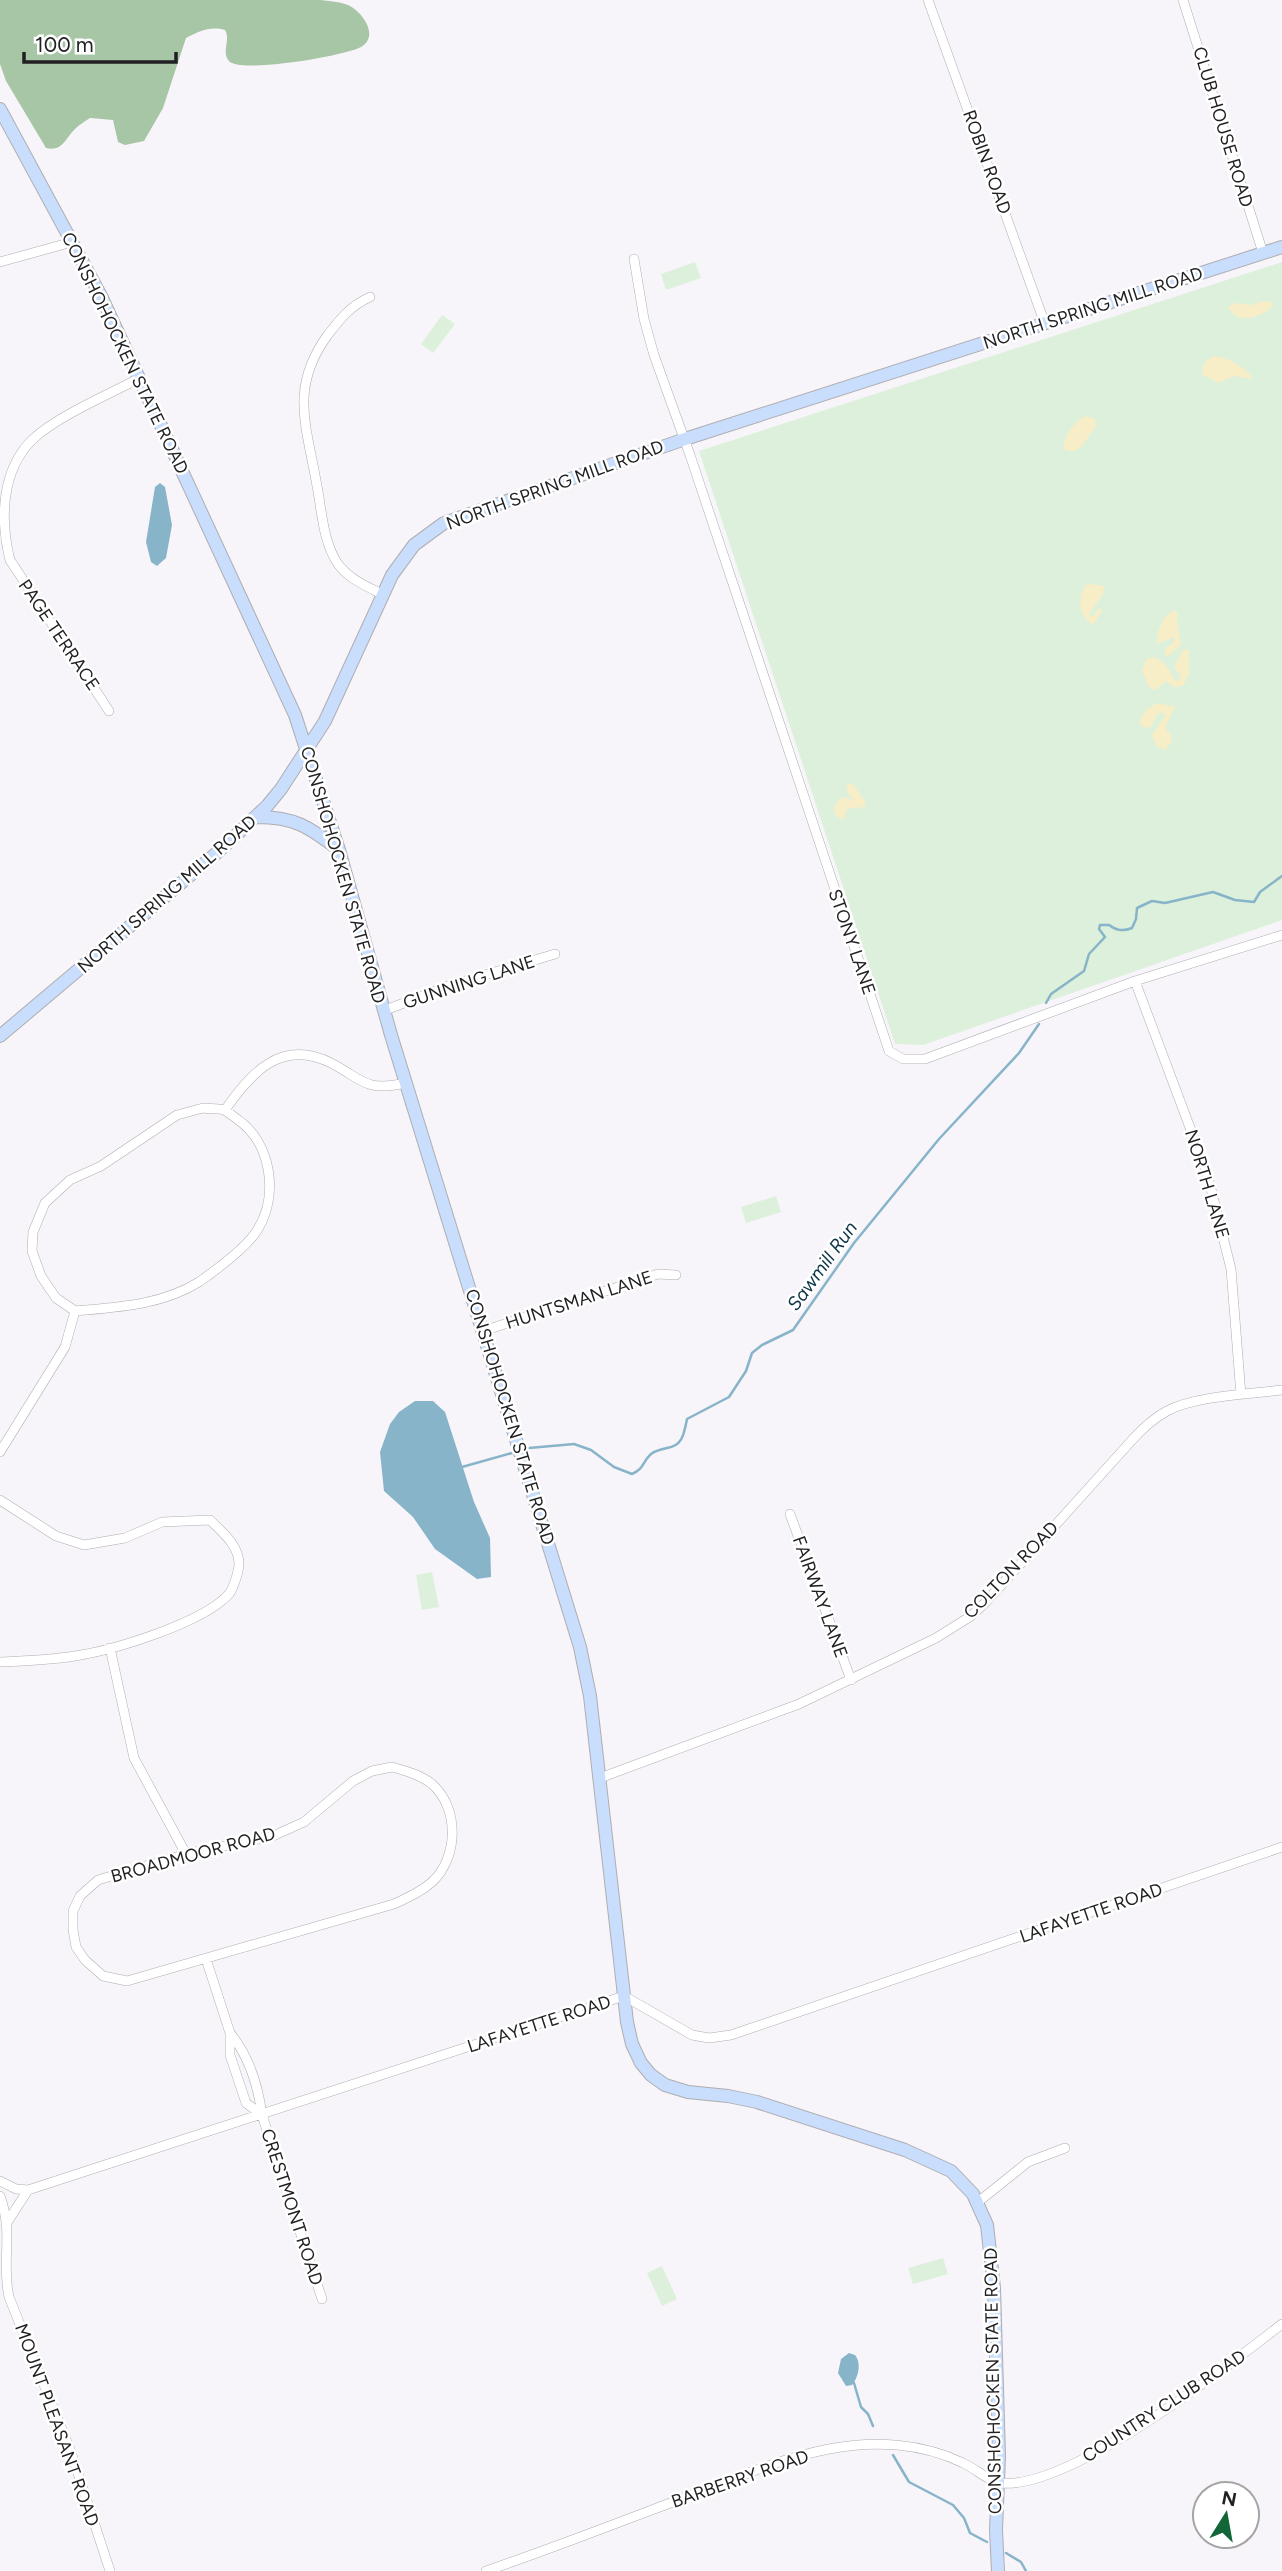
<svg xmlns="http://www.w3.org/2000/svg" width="1282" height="2571" font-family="Figtree,sans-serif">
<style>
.green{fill:#dcf0db}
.forest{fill:#a7c6a6}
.sand{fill:#f7edc7}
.water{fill:#87b4c8}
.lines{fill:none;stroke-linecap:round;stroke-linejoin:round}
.stream{stroke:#87b4c8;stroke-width:2.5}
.street-casing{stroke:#afadb1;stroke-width:10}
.secondary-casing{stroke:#afadb1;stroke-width:14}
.street{stroke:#fff;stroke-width:9}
.secondary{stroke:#c8defc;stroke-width:12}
.labels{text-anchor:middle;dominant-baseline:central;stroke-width:5;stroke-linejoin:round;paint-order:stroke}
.street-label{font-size:18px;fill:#201f21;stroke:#fff}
.water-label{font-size:19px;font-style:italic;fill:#0d3545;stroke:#fff}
</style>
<rect width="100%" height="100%" fill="#f8f5fa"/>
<path class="green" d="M 695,262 L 701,278 L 666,290 L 661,274 Z
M 1282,262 L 1282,920 L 923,1045 L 895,1044 L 699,451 Z
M 442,315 L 455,324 L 433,353 L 421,344 Z
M 776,1196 L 781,1212 L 746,1223 L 741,1207 Z
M 432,1572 L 439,1607 L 422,1610 L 416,1575 Z
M 943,2258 L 948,2274 L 913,2284 L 908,2268 Z
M 662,2266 L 677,2299 L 662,2306 L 647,2273 Z"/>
<path class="forest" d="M 0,0 L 321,0 C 329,1 340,2 348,5 C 362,11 380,36 361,47 C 345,56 239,74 229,61 C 221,52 231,40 225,30 C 210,26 200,31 186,38 L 163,108 L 144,141 L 125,145 L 118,142 L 113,120 L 90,118 C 85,121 79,125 75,129 C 65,139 62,152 46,148 L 6,81 L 0,64 Z"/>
<path class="sand" d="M 1264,301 L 1273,303 L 1272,307 C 1259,318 1239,325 1228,308 L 1234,303 L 1251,305 Z
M 1215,356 C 1229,358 1243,366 1252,377 L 1251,379 L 1234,376 L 1219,383 L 1203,375 C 1200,367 1207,358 1215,356 Z
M 1085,416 L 1095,419 L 1096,426 L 1081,447 L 1072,452 L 1063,449 C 1064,437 1073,422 1085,416 Z
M 1090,584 L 1104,586 L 1103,594 L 1089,614 L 1092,617 L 1099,608 L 1102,611 L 1093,625 C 1079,616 1077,601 1085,586 Z
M 1175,610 L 1178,614 L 1177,623 L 1181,644 L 1169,656 L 1165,654 L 1165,649 L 1174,642 L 1174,637 L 1157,644 C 1157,632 1161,616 1175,610 Z
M 1187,649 L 1189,651 L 1189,674 L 1183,686 L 1174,687 L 1166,681 L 1155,690 L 1150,689 L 1142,670 L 1147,659 L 1153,657 C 1165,661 1169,669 1175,680 L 1179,681 L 1181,674 L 1175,670 L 1175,665 L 1183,650 Z
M 1156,703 L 1175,707 L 1165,728 L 1171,735 L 1172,742 L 1165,750 L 1156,746 L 1152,735 L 1165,716 L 1163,712 L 1158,714 L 1151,727 L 1145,728 L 1139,723 L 1144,712 Z
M 849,783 L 854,785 L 866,803 L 864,807 L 847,809 L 844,819 L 840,819 L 834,814 L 834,807 L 841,797 L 853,800 L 846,789 Z"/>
<path class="water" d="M 160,483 L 165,487 L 172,525 L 166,558 L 157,566 L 151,562 L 146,542 L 155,487 Z
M 433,1401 L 445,1412 L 474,1502 L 490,1538 L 491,1577 L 477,1579 L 435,1549 L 413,1517 L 384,1491 L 380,1452 L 390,1424 L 399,1412 L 415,1401 Z
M 849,2353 L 855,2355 C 862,2363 858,2378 852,2385 L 846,2386 L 838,2373 L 841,2359 Z"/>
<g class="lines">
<path class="stream" d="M 1046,1003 L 1051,994 L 1084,971 L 1089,954 L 1105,937 L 1099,929 L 1100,925 L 1109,925 C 1116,930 1122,932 1132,928 L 1136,919 L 1137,908 L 1152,901 L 1165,903 L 1213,892 L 1235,900 L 1254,902 L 1260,892 L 1282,876
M 529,1448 L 574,1444 L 591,1450 L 614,1467 L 632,1474 C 645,1468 642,1462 651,1454 C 655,1451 662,1449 667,1448 C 683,1446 684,1433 687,1419 L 729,1397 L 746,1371 L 752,1353 L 762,1345 L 793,1330 L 854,1243 L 939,1139 L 1019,1053 L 1039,1024
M 462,1467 L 512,1453
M 854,2383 L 861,2407 L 868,2414 L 873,2426
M 893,2455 L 909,2482 L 953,2505 L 964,2518 L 970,2533 L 987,2542
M 1006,2553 L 1021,2562 L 1026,2571"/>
<defs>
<path id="street" d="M 928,0 L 1045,324
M 1183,0 L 1263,253
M 634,259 L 644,319 L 654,355 L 690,455 L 889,1051 L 903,1059 L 925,1059 L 1135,981 L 1282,935
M 0,262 L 72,242
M 370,297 C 350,306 340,319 327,336 C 289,389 307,427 317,486 C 322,512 323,542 338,564 C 349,579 366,586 382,594
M 109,711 L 10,560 C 0,520 1,471 32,440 C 56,417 109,394 140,378
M 1135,981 L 1207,1173 L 1231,1269 L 1241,1395
M 383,1011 L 448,986 L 555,954
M 203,1108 C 209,1109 217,1108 224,1110 C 228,1112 233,1116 237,1119 C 271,1142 279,1194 258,1229 C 248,1246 216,1270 199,1282 C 162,1305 118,1307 75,1311 L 56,1298 L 41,1276 L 32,1251 L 33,1232 L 45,1203 L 70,1180 L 101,1166 L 177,1115 Z
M 225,1110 C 251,1073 281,1038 331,1063 C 364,1080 364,1092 406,1083
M 483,1331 L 658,1274 L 676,1275
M 0,1452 L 65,1347 L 75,1311
M 0,1500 L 56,1536 L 84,1545 L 125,1538 L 162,1522 L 210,1520 C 222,1532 239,1545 239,1564 C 239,1571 233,1589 229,1594 C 203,1623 114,1650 75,1656 C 50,1660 25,1661 0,1662
M 790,1514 L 851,1680
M 110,1648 L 134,1758 L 186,1854
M 392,1767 C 406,1771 421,1775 432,1784 C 460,1809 458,1858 432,1882 C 421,1892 407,1898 394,1904 L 127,1981 L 103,1976 L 85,1960 L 76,1947 L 73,1930 L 73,1911 L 80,1896 L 98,1880 L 186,1854 L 273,1836 L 304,1822 L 353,1781 L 372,1771 Z
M 600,1778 L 799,1704 L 936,1638 L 971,1616 L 986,1602 L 1133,1439 C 1143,1428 1154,1418 1167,1411 C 1195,1396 1250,1394 1282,1390
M 206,1959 L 230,2033 L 230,2055 L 246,2103 L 262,2115
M 230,2033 C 249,2056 258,2085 262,2115 L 322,2299
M 0,2181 L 16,2189 L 28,2190 L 624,1996 L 692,2035 L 709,2038 L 731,2035 L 1282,1847
M 0,2196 C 14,2235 1,2260 9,2297 L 71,2452 L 110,2571
M 978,2202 L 1028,2162 L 1065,2148
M 8,2221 L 28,2190
M 486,2571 C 556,2547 625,2520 694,2494 C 738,2477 782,2458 829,2449 C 874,2440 922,2443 963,2463 C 975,2468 988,2481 1000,2483 C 1068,2491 1227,2367 1282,2324"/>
<path id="secondary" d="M 0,109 L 101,296 L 295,715 L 339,850 L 391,1035 L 580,1647 L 590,1696 L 627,2022 L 632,2044 L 641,2063 L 651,2075 L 665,2085 L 688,2092 L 728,2096 L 757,2102 L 905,2150 L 951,2171 L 973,2194 L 987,2225 L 994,2288 L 999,2456 L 996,2530 L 998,2571
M 257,817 C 295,817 309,827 338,849
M 0,1036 L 219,851 L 267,806 L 281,789 L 325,721 L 392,575 L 414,545 L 444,523 L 685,439 L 1282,247"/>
</defs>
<use href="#street" class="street-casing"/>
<use href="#secondary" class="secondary-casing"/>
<use href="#street" class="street"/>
<use href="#secondary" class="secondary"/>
</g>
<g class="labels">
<g class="street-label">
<text transform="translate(1223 127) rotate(73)">CLUB HOUSE ROAD</text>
<text transform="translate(987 162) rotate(70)">ROBIN ROAD</text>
<text transform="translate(1093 308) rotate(-18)">NORTH SPRING MILL ROAD</text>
<text transform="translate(125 353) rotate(64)">CONSHOHOCKEN STATE ROAD</text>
<text transform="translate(555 485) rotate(-20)">NORTH SPRING MILL ROAD</text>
<text transform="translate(59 635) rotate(56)">PAGE TERRACE</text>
<text transform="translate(343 875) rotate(74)">CONSHOHOCKEN STATE ROAD</text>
<text transform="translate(167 894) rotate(-41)">NORTH SPRING MILL ROAD</text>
<text transform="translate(852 942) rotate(71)">STONY LANE</text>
<text transform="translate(469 982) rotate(-18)">GUNNING LANE</text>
<text transform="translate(1207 1184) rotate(73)">NORTH LANE</text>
<text transform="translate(579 1300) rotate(-18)">HUNTSMAN LANE</text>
<text transform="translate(510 1417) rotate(73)">CONSHOHOCKEN STATE ROAD</text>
<text transform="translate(1011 1570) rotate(-46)">COLTON ROAD</text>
<text transform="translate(820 1597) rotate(70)">FAIRWAY LANE</text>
<text transform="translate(193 1855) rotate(-15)">BROADMOOR ROAD</text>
<text transform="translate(1091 1913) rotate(-19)">LAFAYETTE ROAD</text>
<text transform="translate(539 2024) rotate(-18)">LAFAYETTE ROAD</text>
<text transform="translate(292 2207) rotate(72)">CRESTMONT ROAD</text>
<text transform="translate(993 2381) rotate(-91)">CONSHOHOCKEN STATE ROAD</text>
<text transform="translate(1164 2406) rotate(-33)">COUNTRY CLUB ROAD</text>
<text transform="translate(57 2425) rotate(70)">MOUNT PLEASANT ROAD</text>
<text transform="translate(740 2479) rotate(-19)">BARBERRY ROAD</text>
</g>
<g class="water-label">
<text transform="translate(822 1266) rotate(-54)">Sawmill Run</text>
</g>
</g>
<g transform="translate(1226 2515) rotate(11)"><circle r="33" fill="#ffffff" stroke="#a6a5a6" stroke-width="2"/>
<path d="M0-5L12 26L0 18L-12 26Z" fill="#136637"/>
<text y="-10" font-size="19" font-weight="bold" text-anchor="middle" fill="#201f21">N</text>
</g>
<path d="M24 52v10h152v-10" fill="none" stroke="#201f21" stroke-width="3.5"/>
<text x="35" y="52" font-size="21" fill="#201f21" stroke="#ffffff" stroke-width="5" paint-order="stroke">100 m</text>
</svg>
